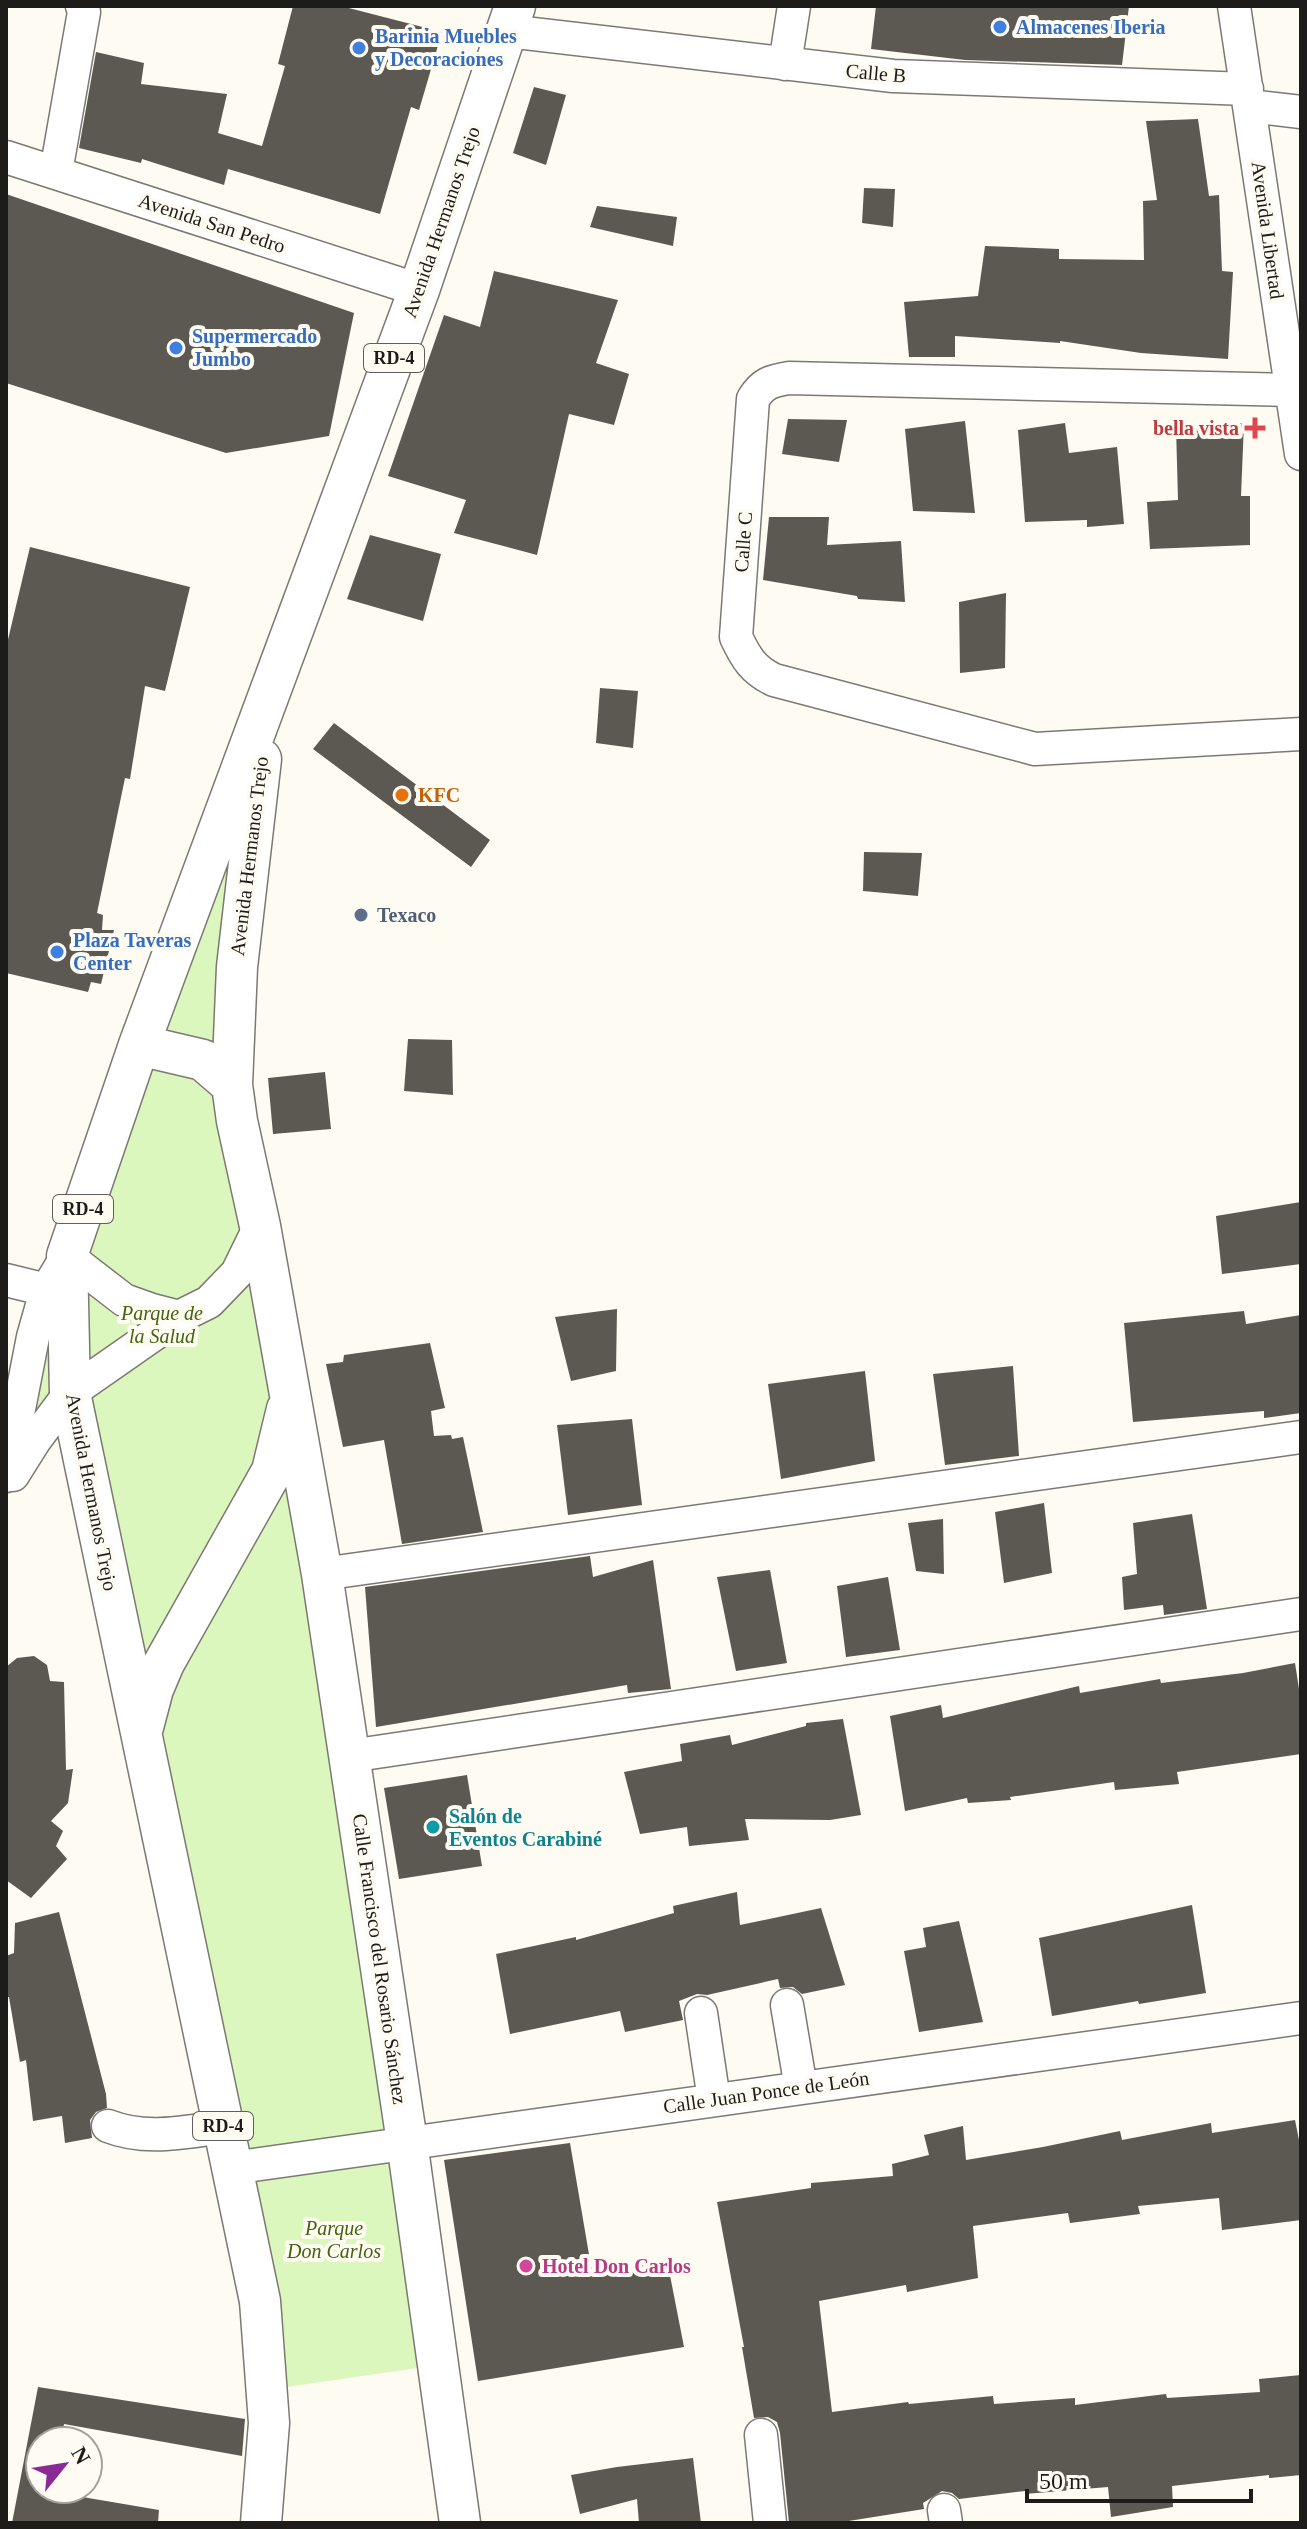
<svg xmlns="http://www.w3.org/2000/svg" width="1307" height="2529" font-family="'Times New Roman',serif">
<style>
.green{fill:#dcf7bd}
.building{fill:#5c5952}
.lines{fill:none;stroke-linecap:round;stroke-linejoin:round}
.minor-casing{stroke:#7c7972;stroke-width:35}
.major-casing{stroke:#7c7972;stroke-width:43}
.minor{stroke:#fff;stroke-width:32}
.major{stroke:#fff;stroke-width:40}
.shop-dot{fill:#3f7fe0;stroke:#fefbf3;stroke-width:3}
.health-dot{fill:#e0444e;stroke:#fefbf3;stroke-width:3}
.food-dot{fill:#e8710a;stroke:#fefbf3;stroke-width:3}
.service-dot{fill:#5c6f8a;stroke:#fefbf3;stroke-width:3}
.culture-dot{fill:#0f9aa8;stroke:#fefbf3;stroke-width:3}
.hotel-dot{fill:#d1479c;stroke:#fefbf3;stroke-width:3}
.labels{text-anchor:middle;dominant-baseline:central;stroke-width:8;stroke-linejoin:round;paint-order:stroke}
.shield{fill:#fefbf3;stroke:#605f5b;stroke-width:2}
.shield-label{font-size:18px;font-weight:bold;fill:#1d1c1a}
.shop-label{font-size:20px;font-weight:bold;fill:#366cbe;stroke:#fefbf3;text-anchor:start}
.street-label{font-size:20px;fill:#1d1c1a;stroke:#fefbf3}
.health-label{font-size:20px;font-weight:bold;fill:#be3a42;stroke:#fefbf3;text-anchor:end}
.food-label{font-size:20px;font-weight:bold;fill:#c56008;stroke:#fefbf3;text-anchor:start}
.service-label{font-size:20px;font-weight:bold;fill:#4e5e75;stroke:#fefbf3;text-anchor:start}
.park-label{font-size:20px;font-style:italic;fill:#44630f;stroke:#fefbf3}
.culture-label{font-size:20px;font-weight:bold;fill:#0d838f;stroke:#fefbf3;text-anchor:start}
.hotel-label{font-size:20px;font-weight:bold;fill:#b23c85;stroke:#fefbf3;text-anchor:start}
</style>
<rect width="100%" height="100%" fill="#fefbf3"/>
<path class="green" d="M 265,707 L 232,1085 L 438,2365 L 266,2390 L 70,1394 L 12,1476 L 6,1493 L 6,1476 L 33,1337 Z"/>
<path class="building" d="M 293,6 L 341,6 L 442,32 L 419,110 L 411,107 L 380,214 L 228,169 L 224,185 L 142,159 L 141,163 L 79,148 L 96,52 L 144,63 L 141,84 L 227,94 L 218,133 L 262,146 L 285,66 L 278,64 Z
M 876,6 L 1129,6 L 1122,65 L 965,60 L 871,49 Z
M 534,87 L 566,95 L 546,165 L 513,153 Z
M 1198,119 L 1209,196 L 1219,195 L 1222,271 L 1233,272 L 1228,359 L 1141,353 L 1060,341 L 1060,343 L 955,336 L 955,357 L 909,357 L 904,302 L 978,296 L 985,246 L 1059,249 L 1059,259 L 1144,260 L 1143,201 L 1157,200 L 1146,121 Z
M 864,188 L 895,189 L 893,227 L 862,223 Z
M 6,194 L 354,313 L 329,436 L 226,453 L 6,383 Z
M 597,206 L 677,217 L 673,246 L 590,227 Z
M 494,271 L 618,300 L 596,363 L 629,374 L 614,425 L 569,414 L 537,555 L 454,533 L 466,500 L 388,476 L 444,315 L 480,327 Z
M 788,419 L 847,420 L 839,462 L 782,454 Z
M 965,421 L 975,513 L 913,511 L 905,429 Z
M 1065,423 L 1069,453 L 1117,447 L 1124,524 L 1087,527 L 1087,520 L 1025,522 L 1018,430 Z
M 1244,423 L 1241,496 L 1250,496 L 1250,545 L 1150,549 L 1147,502 L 1178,500 L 1176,427 Z
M 769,517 L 829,517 L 827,545 L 901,541 L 905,602 L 858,599 L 857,596 L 763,580 Z
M 370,535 L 441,554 L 423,621 L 347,599 Z
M 30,547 L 190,587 L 165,691 L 145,686 L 130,779 L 125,778 L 97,913 L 103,915 L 102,930 L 114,930 L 101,984 L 91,982 L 88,992 L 6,973 L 6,648 Z
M 1006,593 L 1005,668 L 960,673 L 959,602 Z
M 600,688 L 638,691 L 633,748 L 596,743 Z
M 334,723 L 490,840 L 471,867 L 313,749 Z
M 864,852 L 922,853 L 918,896 L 863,891 Z
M 408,1039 L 452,1040 L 453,1095 L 404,1091 Z
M 325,1072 L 331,1129 L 273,1134 L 268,1078 Z
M 1301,1202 L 1301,1264 L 1222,1274 L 1216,1216 Z
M 617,1309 L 616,1371 L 571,1381 L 555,1317 Z
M 1244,1311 L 1246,1324 L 1301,1315 L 1301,1413 L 1264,1418 L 1264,1411 L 1133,1422 L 1124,1323 Z
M 430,1343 L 445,1408 L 431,1411 L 434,1436 L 451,1435 L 452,1439 L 463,1437 L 483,1532 L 402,1544 L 384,1440 L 343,1447 L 326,1364 L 343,1362 L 344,1355 Z
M 1013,1366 L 1019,1456 L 945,1465 L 933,1374 Z
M 865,1371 L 875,1461 L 781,1479 L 768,1384 Z
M 632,1419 L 642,1505 L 568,1515 L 557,1425 Z
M 1044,1503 L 1052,1573 L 1004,1583 L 995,1512 Z
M 1192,1514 L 1207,1609 L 1164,1615 L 1163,1605 L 1124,1610 L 1122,1577 L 1137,1574 L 1133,1523 Z
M 943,1519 L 944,1574 L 916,1571 L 908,1523 Z
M 590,1556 L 593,1577 L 653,1560 L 671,1689 L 628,1693 L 627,1685 L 376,1727 L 365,1587 Z
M 770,1570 L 787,1663 L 736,1671 L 717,1577 Z
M 888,1577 L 900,1650 L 846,1657 L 837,1586 Z
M 34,1656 L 47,1665 L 50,1681 L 64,1682 L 66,1770 L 73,1769 L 68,1803 L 51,1821 L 63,1831 L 56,1846 L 67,1859 L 31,1898 L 6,1880 L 6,1667 L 17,1658 Z
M 1295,1663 L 1301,1702 L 1301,1754 L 1177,1772 L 1179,1784 L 1115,1790 L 1114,1782 L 1010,1797 L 1011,1800 L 968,1803 L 967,1798 L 905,1811 L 890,1716 L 941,1705 L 943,1718 L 1079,1686 L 1080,1693 L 1160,1679 L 1161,1683 L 1243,1673 Z
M 843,1719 L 861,1815 L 830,1820 L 745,1819 L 749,1840 L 689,1846 L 687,1827 L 640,1834 L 624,1772 L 682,1761 L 680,1744 L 730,1735 L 732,1745 L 806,1726 L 806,1723 Z
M 467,1775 L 482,1866 L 399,1879 L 384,1788 Z
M 737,1892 L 740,1925 L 821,1908 L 845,1985 L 802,1994 L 793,1987 L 780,1988 L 778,1979 L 707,1995 L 697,1994 L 679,2001 L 683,2020 L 625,2032 L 620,2011 L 510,2034 L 496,1954 L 576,1937 L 576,1940 L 674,1913 L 673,1906 Z
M 1192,1905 L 1206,1993 L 1139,2004 L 1138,2001 L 1052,2016 L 1039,1938 Z
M 59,1912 L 106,2094 L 107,2108 L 96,2112 L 90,2120 L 92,2138 L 65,2143 L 62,2116 L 33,2121 L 26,2060 L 20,2062 L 9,1997 L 6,1997 L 6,1956 L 14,1953 L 15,1923 Z
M 959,1921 L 983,2022 L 919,2032 L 904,1951 L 926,1947 L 923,1928 Z
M 1295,2120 L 1301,2150 L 1301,2220 L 1222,2230 L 1219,2198 L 1138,2206 L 1140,2214 L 1070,2223 L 1068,2213 L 973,2226 L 978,2278 L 907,2292 L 906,2285 L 819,2301 L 832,2412 L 908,2402 L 909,2404 L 993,2396 L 994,2404 L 1075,2398 L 1075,2405 L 1166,2394 L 1167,2398 L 1260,2392 L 1259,2379 L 1301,2375 L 1301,2475 L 1269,2478 L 1269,2475 L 1172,2486 L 1173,2507 L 1111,2517 L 1108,2487 L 1025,2494 L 1025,2491 L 959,2499 L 952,2493 L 942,2491 L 923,2503 L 924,2509 L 836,2523 L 789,2523 L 780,2433 L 777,2422 L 768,2417 L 754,2418 L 742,2347 L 744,2347 L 717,2202 L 811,2188 L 811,2183 L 893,2176 L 892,2164 L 929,2155 L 924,2135 L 963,2126 L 966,2160 L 1043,2147 L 1120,2131 L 1122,2140 L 1211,2123 L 1212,2133 Z
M 570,2143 L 592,2272 L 667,2260 L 684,2347 L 478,2381 L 444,2160 Z
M 38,2387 L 245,2419 L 242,2456 L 64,2424 L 61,2441 L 40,2441 L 40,2489 L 53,2489 L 53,2492 L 159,2510 L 158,2523 L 12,2523 Z
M 693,2458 L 701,2523 L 639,2523 L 637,2499 L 580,2514 L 571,2475 L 617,2467 Z"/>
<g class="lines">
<defs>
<path id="minor" d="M 1234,6 L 1301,454
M 507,31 L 893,76 L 1247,89
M 785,64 L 794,6
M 1249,106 L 1301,112
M 6,157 L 419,290
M 56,172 L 84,12 L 82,6
M 1291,390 L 789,378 C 771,381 763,383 753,399 L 736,637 C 746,658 753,670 774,680 L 1035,749 L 1301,734
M 6,1280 L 67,1295
M 13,1475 L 35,1440 L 70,1393 L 179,1317
M 6,1476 L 33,1337 L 46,1291 L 67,1256 L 124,1300 L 152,1310 L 179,1317 L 209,1302 L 237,1273 L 260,1226
M 322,1574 L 1301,1437
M 350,1756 L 1301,1614
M 787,2005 L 801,2088
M 701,2013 L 714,2100
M 108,2126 C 146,2141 184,2132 223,2127
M 232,2168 L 1301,2018
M 761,2435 L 770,2523
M 944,2510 L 946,2523"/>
<path id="major" d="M 261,759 L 237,967 L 232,1085 L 237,1121 L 260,1226 L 322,1574 L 407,2142 L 460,2523
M 139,1045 L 203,1060 L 232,1085
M 143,1727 L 153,1689 L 164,1663 L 272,1471 L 287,1409
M 261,2523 L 269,2423 L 260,2301 L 70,1393 L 67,1256 L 139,1045 L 419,290 L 515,6"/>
</defs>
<use href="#minor" class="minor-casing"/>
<use href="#major" class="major-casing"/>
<use href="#minor" class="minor"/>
<use href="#major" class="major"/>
</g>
<g class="shop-dot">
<circle cx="1000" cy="27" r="8"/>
<circle cx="359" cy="48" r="8"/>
<circle cx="176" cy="348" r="8"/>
<circle cx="57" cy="952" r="8"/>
</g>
<path class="health-dot" d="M1251 416h8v8h8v8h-8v8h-8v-8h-8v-8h8z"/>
<circle class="food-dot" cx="402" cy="795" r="8"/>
<circle class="service-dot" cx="361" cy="915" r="8"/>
<circle class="culture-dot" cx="433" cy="1827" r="8"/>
<circle class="hotel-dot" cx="526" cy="2266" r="8"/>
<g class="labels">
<g class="shield">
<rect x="364" y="344" width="60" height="28" rx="6"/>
<rect x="53" y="1195" width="60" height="28" rx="6"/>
<rect x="193" y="2112" width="60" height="28" rx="6"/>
</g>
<g class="shield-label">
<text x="394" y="358">RD-4</text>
<text x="83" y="1209">RD-4</text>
<text x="223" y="2126">RD-4</text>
</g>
<g class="shop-label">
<text x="1016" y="27">Almacenes Iberia</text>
<text x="375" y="36">Barinia Muebles<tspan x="375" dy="23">y Decoraciones</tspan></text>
<text x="192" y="336">Supermercado<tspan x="192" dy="23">Jumbo</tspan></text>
<text x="73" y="940">Plaza Taveras<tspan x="73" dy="23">Center</tspan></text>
</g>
<g class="street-label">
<text transform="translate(876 73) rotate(5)">Calle B</text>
<text transform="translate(441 222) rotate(-71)">Avenida Hermanos Trejo</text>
<text transform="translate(212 223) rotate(18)">Avenida San Pedro</text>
<text transform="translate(1268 230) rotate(82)">Avenida Libertad</text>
<text transform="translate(743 542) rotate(-86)">Calle C</text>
<text transform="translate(249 856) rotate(-83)">Avenida Hermanos Trejo</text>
<text transform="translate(92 1492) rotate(79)">Avenida Hermanos Trejo</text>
<text transform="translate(380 1959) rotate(82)">Calle Francisco del Rosario Sánchez</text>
<text transform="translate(766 2092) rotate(-8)">Calle Juan Ponce de León</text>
</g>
<g class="health-label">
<text x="1239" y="428">bella vista</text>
</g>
<g class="food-label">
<text x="418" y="795">KFC</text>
</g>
<g class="service-label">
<text x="377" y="915">Texaco</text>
</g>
<g class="park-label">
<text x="162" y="1313">Parque de<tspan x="162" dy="23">la Salud</tspan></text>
<text x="334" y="2228">Parque<tspan x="334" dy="23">Don Carlos</tspan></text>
</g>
<g class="culture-label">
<text x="449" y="1816">Salón de<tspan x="449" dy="23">Eventos Carabiné</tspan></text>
</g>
<g class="hotel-label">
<text x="542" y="2266">Hotel Don Carlos</text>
</g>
</g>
<rect width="1307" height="2529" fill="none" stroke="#1d1c1a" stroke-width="16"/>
<g transform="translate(64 2465) rotate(60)"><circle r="38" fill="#fefbf3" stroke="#a4a29c" stroke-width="2"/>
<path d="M0-6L14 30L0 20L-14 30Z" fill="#8a2b95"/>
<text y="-12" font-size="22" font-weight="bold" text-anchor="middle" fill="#1d1c1a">N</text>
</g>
<path d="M1027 2489v12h224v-12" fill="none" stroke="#1d1c1a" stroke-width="4"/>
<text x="1039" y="2489" font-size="24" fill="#1d1c1a" stroke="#fefbf3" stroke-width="6" paint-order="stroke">50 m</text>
</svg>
